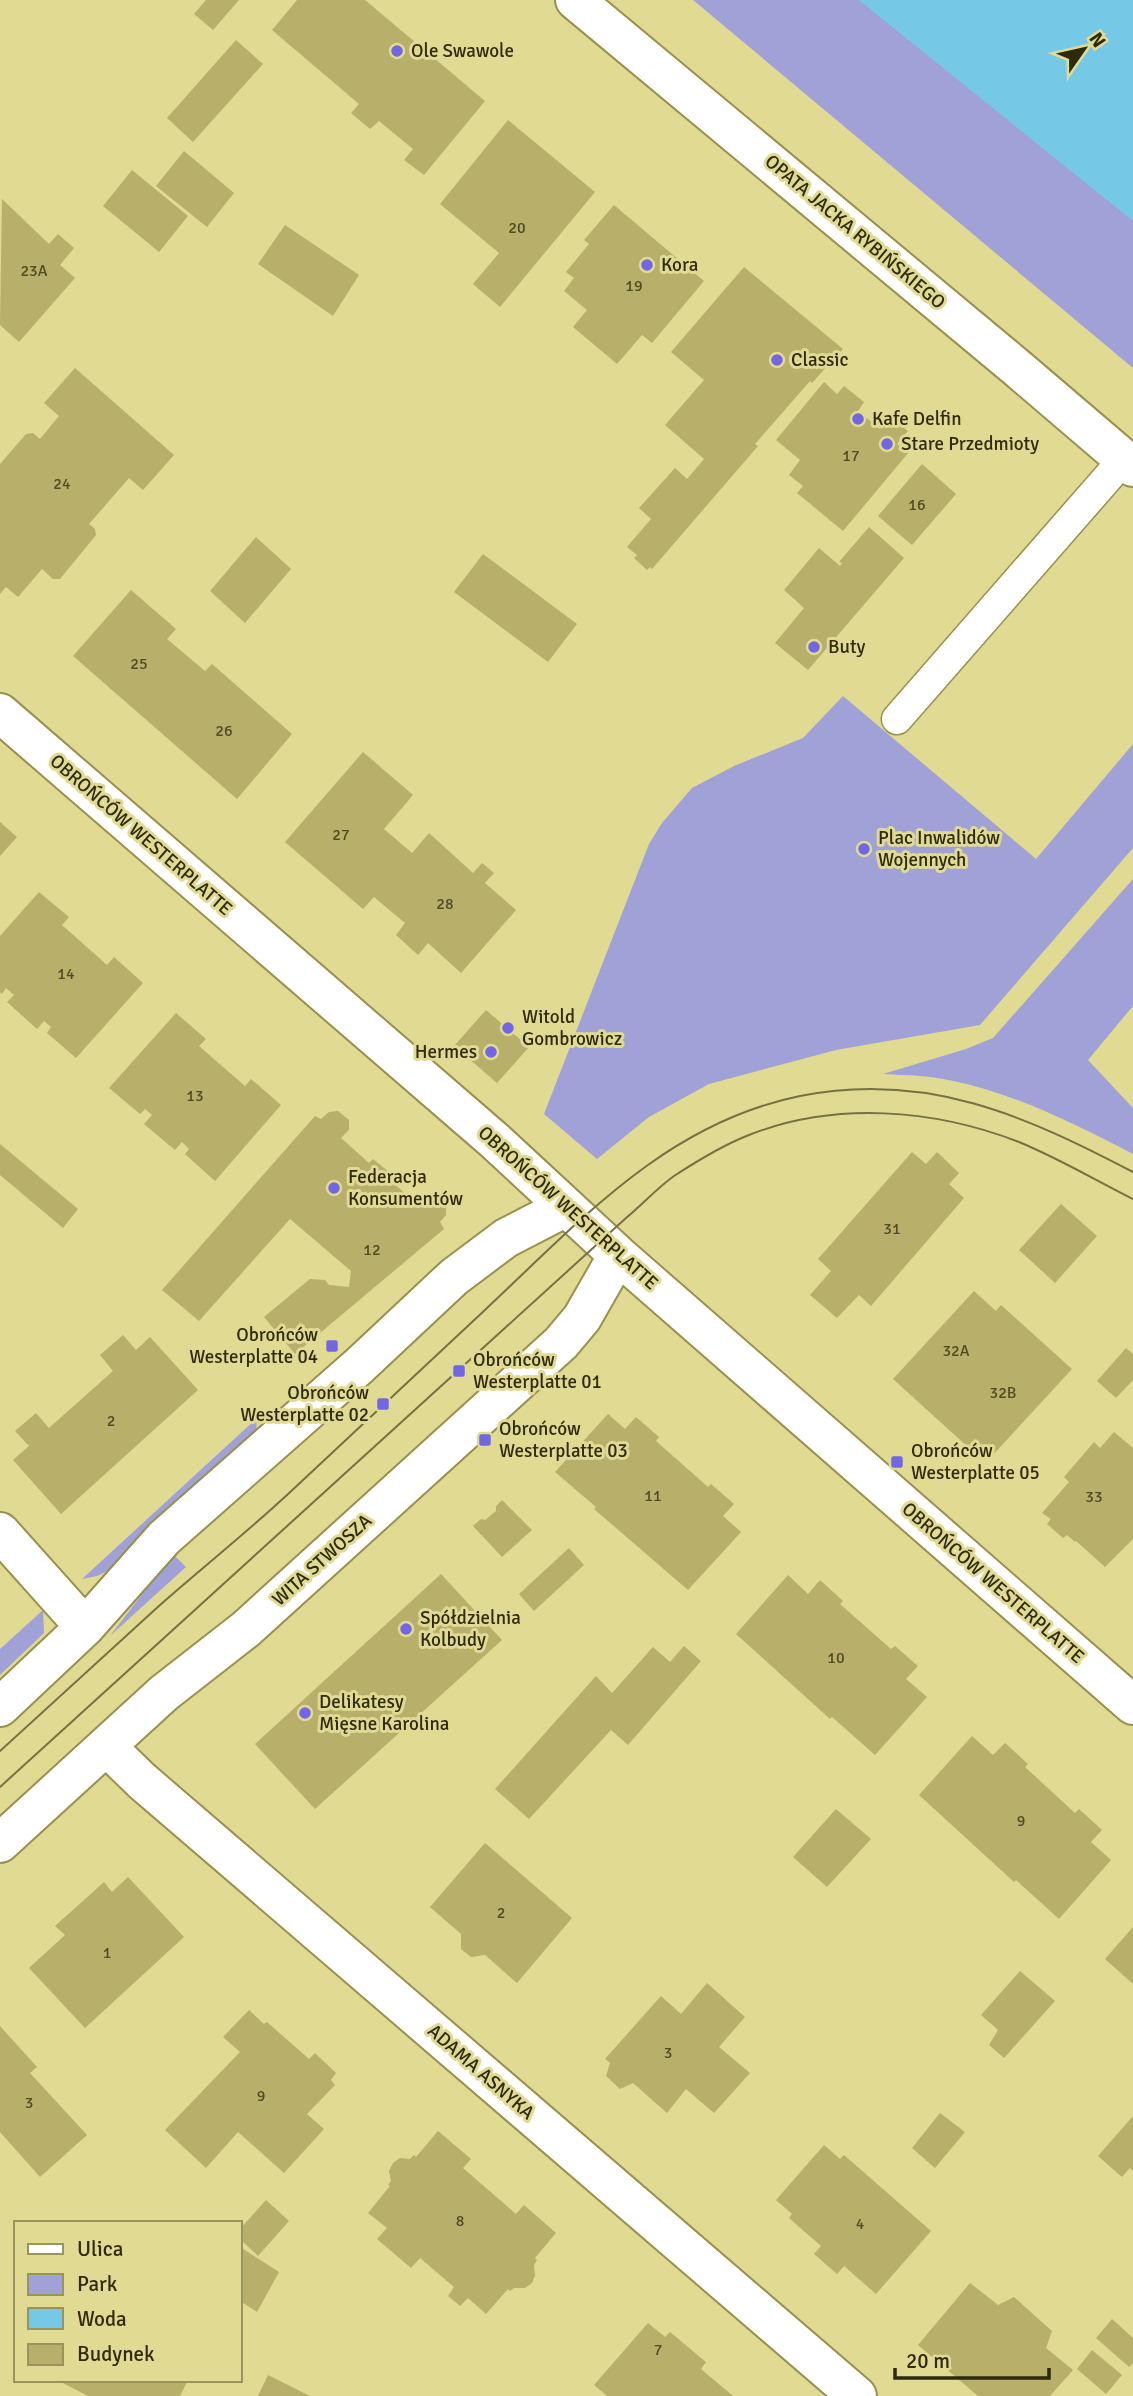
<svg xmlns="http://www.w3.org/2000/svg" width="1133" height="2396" font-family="Signika,sans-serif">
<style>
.green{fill:#a0a1d7}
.water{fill:#75c9e7}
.building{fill:#b7af6a}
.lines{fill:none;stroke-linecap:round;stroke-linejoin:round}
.service-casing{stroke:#98904c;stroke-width:33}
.minor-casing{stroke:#98904c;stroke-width:42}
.secondary-casing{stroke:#98904c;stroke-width:42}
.service{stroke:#fff;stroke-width:30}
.minor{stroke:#fff;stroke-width:38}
.secondary{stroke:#fff;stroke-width:38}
.tram{stroke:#767143;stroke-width:2}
.poi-dot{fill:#7167e2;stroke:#e1da93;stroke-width:2.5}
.labels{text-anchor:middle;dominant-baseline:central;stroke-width:6;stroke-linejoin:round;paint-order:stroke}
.number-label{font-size:16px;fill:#504b24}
.poi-label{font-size:19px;fill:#2e2a0d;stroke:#e1da93;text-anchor:start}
.street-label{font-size:19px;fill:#2e2a0d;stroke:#e1da93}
</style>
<rect width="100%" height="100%" fill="#e1da93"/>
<path class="green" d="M 693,0 L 1133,0 L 1133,368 L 705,10 Z
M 843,696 L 1036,859 L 1133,744 L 1133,848 L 980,1025 L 836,1050 L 709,1084 L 649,1117 L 597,1159 L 544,1114 L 649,844 L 662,823 L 692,788 L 734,766 L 803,738 Z
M 1133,879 L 1133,1006 L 1088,1060 L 1133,1108 L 1133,1154 C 1071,1122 1006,1089 937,1078 C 919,1075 900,1075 883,1074 L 966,1049 L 993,1038 Z
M 257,1418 L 256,1435 L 110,1570 L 97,1576 L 82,1579 Z
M 173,1554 L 186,1567 L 110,1636 Z
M 43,1610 L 44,1633 L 0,1675 L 0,1649 Z"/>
<path class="water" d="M 859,0 L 1133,0 L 1133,221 Z"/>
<path class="building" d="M 206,0 L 239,0 L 213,30 L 194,14 Z
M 297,0 L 365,0 L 485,101 L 424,175 L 404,160 L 413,149 L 379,121 L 370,129 L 351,113 L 359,104 L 272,30 Z
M 236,40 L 263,64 L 193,142 L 167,118 Z
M 508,120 L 595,192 L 500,307 L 473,284 L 499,253 L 440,204 Z
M 184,151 L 234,193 L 207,227 L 156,186 Z
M 132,170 L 188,216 L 159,252 L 103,206 Z
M 2,199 L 49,244 L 58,234 L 74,248 L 60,265 L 75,278 L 19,342 L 0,325 Z
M 614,205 L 704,281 L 652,343 L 642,335 L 617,364 L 573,327 L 587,310 L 564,291 L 574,278 L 566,272 L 589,244 L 584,240 Z
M 285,225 L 359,275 L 333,316 L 258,264 Z
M 744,267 L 843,349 L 812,383 L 810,381 L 755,444 L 758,446 L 652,569 L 650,567 L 647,570 L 634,558 L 637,555 L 627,547 L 651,519 L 639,508 L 675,468 L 687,479 L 704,459 L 665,425 L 704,380 L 671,352 Z
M 75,368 L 174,455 L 143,490 L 129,478 L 89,524 L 95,529 L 96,535 L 60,579 L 53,579 L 42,569 L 18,597 L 6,587 L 0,594 L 0,464 L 26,434 L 33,433 L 40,439 L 59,416 L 44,403 Z
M 824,382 L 837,394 L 844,386 L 864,402 L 858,411 L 880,429 L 890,417 L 908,431 L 897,444 L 909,452 L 843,531 L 797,493 L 803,486 L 789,475 L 800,460 L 776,440 Z
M 922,464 L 956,494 L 912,545 L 878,516 Z
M 869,527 L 904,558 L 808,670 L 775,643 L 804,608 L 784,590 L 819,548 L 840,566 L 842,563 L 839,562 Z
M 256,537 L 291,569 L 245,623 L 210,591 Z
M 483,554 L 577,624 L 548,662 L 454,592 Z
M 131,590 L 176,629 L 167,639 L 205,671 L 212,664 L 292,734 L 237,799 L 73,656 Z
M 363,752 L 413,795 L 384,829 L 412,853 L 429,833 L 473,873 L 482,863 L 494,873 L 485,883 L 516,910 L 461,973 L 428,943 L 418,955 L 396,935 L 405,923 L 374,897 L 363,909 L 285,842 Z
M 0,822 L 17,837 L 0,856 Z
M 39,892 L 69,917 L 62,925 L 107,965 L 114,957 L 143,983 L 76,1058 L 47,1033 L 51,1027 L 44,1021 L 37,1029 L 7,1002 L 14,995 L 6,988 L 2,994 L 0,992 L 0,936 Z
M 486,1010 L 529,1047 L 497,1083 L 454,1046 Z
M 176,1013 L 206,1039 L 199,1046 L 245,1086 L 251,1079 L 281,1105 L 215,1181 L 185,1154 L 189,1149 L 182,1142 L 175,1150 L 144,1124 L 152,1115 L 145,1109 L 140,1114 L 109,1088 Z
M 338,1111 L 349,1120 L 349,1130 L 341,1138 L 369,1163 L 373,1159 L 394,1176 L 390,1180 L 418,1205 L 425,1196 L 436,1196 L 446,1204 L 446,1215 L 440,1222 L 444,1229 L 295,1354 L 264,1317 L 310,1279 L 325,1280 L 329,1285 L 349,1287 L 351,1271 L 290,1219 L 199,1321 L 162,1290 L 315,1116 L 321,1119 L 329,1112 Z
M 0,1144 L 78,1209 L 63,1228 L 0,1175 Z
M 912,1152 L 926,1164 L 937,1152 L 959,1173 L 949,1184 L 964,1198 L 871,1306 L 859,1295 L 837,1318 L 810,1295 L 831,1271 L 818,1259 Z
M 1061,1204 L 1097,1236 L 1055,1283 L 1019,1250 Z
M 974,1291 L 996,1311 L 1001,1305 L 1072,1369 L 991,1457 L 974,1441 L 969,1448 L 893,1379 Z
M 123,1335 L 136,1350 L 150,1337 L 198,1390 L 61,1514 L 13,1460 L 29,1446 L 15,1431 L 36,1413 L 49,1428 L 113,1371 L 100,1355 Z
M 1126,1348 L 1133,1354 L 1133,1380 L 1116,1398 L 1097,1381 Z
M 608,1414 L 625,1429 L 636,1417 L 659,1437 L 656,1441 L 708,1487 L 711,1484 L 734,1504 L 723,1516 L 741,1532 L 688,1590 L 594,1509 L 596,1507 L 555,1472 Z
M 1114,1432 L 1133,1448 L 1133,1539 L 1105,1567 L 1076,1541 L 1075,1542 L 1067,1535 L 1063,1538 L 1047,1524 L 1051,1519 L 1042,1513 L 1069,1482 L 1064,1477 L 1094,1442 L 1100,1448 Z
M 502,1500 L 532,1530 L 502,1557 L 473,1526 L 481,1519 L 485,1520 L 496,1511 L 496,1506 Z
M 569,1548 L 584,1565 L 534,1611 L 519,1594 Z
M 441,1574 L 502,1640 L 315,1809 L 255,1744 Z
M 788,1575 L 808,1594 L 820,1580 L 843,1601 L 840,1604 L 891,1649 L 895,1646 L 918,1666 L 906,1679 L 927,1697 L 875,1755 L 832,1717 L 830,1719 L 736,1634 Z
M 684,1646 L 701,1661 L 628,1745 L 611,1730 L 529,1819 L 495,1789 L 596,1676 L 612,1693 L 653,1647 L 670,1662 Z
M 972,1736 L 993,1755 L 1005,1743 L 1028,1764 L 1025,1767 L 1075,1813 L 1079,1809 L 1102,1830 L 1091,1842 L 1111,1860 L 1059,1919 L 1016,1880 L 1014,1882 L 919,1795 Z
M 836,1809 L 871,1839 L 827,1887 L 793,1857 Z
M 485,1843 L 572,1918 L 517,1983 L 485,1955 L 471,1957 L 461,1949 L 461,1934 L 430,1907 Z
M 128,1877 L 184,1937 L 85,2028 L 29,1968 L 65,1935 L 55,1926 L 104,1882 L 112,1892 Z
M 1133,1927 L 1133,1984 L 1105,1959 Z
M 1020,1971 L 1055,2001 L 1004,2058 L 989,2045 L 998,2030 L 981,2015 Z
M 707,1983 L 745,2017 L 719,2047 L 750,2073 L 714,2113 L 686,2089 L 667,2113 L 633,2083 L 620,2089 L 606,2076 L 610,2063 L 605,2059 L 661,1996 L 681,2014 Z
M 249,2010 L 264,2024 L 267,2022 L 309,2059 L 315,2053 L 336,2073 L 331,2080 L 335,2085 L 307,2114 L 324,2129 L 284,2173 L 238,2132 L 206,2168 L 165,2130 L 240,2052 L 223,2037 Z
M 0,2026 L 37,2067 L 30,2073 L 87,2135 L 40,2177 L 0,2132 Z
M 940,2113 L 965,2132 L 935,2168 L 912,2148 Z
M 1133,2116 L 1133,2171 L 1130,2168 L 1122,2177 L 1098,2156 Z
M 438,2131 L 471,2159 L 463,2168 L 516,2214 L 524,2205 L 556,2233 L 535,2258 L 537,2260 L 534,2265 L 535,2275 L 532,2283 L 525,2288 L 514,2288 L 510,2291 L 508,2289 L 486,2314 L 468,2298 L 460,2306 L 448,2296 L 454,2287 L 420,2258 L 411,2268 L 377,2239 L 387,2228 L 368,2213 L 390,2186 L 388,2185 L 391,2181 L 389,2171 L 393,2163 L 400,2158 L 410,2159 L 414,2155 L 416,2157 Z
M 824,2145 L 840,2159 L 844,2155 L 931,2231 L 876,2294 L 844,2266 L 837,2274 L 814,2254 L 821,2246 L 789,2218 L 792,2214 L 776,2200 Z
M 266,2200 L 289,2221 L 258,2256 L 240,2239 L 240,2229 Z
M 240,2247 L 279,2272 L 257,2312 L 240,2301 Z
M 970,2283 L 998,2305 L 1014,2297 L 1052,2331 L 1046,2348 L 1073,2370 L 1050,2396 L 978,2396 L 918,2345 Z
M 1112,2319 L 1133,2338 L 1133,2363 L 1129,2367 L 1096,2338 Z
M 648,2323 L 665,2337 L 670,2332 L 706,2362 L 701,2369 L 733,2396 L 607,2396 L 594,2385 Z
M 1092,2350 L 1122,2375 L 1106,2394 L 1077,2369 Z
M 268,2375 L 310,2396 L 258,2396 Z
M 57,2380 L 188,2380 L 180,2396 L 88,2396 Z"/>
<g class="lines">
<defs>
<path id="service" d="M 897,719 L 1124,459"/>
<path id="minor" d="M 0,713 L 495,1141 L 618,1255 L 1133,1705
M 0,1532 L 85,1627
M 0,1707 L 85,1627 L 164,1538 L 359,1366 L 454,1277 L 506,1238 L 566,1207
M 106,1746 L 142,1781 L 857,2396
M 0,1843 L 164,1693 L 246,1629 L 561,1343 L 582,1318 L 618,1255"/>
<path id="secondary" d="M 575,0 L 1016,367 L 1133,467"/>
</defs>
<use href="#service" class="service-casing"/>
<use href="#minor" class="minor-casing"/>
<use href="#secondary" class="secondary-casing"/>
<use href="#service" class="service"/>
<use href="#minor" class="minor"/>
<use href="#secondary" class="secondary"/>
<path class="tram" d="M 0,1751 C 53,1703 106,1654 160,1605 C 202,1568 246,1533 287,1495 C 353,1433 420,1371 486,1309 C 581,1220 667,1123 800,1096 C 926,1071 1024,1115 1133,1172
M 0,1787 L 626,1218 C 642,1205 657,1188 674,1176 C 697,1161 723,1145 749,1135 C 835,1101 934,1109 1019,1142 C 1058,1158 1095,1180 1133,1199"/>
</g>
<g class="poi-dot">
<circle cx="397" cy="51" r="7"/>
<circle cx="647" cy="265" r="7"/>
<circle cx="777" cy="360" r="7"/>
<circle cx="858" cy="419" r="7"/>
<circle cx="887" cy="444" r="7"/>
<circle cx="814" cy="647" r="7"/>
<circle cx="864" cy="849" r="7"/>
<circle cx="508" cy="1028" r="7"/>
<circle cx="491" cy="1052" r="7"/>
<circle cx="334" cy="1188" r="7"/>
<rect x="325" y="1339" width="14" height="14" rx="3.5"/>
<rect x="452" y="1364" width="14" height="14" rx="3.5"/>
<rect x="376" y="1397" width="14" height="14" rx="3.5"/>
<rect x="478" y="1433" width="14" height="14" rx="3.5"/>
<rect x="890" y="1455" width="14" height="14" rx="3.5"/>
<circle cx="406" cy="1629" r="7"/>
<circle cx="305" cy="1713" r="7"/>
</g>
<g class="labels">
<g class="number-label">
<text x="517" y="228">20</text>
<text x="34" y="271">23A</text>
<text x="634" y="286">19</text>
<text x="851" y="456">17</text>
<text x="62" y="484">24</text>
<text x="917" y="505">16</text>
<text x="139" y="664">25</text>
<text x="224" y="731">26</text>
<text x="341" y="835">27</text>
<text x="445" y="904">28</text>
<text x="66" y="974">14</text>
<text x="195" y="1096">13</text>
<text x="892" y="1229">31</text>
<text x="372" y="1250">12</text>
<text x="956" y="1351">32A</text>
<text x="1003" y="1393">32B</text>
<text x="111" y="1421">2</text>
<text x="653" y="1496">11</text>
<text x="1094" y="1497">33</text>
<text x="836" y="1658">10</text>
<text x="1021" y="1821">9</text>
<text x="501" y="1913">2</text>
<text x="107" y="1953">1</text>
<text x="668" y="2053">3</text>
<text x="261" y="2096">9</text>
<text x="29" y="2103">3</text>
<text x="460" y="2221">8</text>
<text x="860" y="2224">4</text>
<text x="658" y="2350">7</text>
</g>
<g class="poi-label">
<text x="411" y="51">Ole Swawole</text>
<text x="661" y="265">Kora</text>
<text x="791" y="360">Classic</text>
<text x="872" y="419">Kafe Delfin</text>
<text x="901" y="444">Stare Przedmioty</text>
<text x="828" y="647">Buty</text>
<text x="878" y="838">Plac Inwalidów<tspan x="878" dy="22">Wojennych</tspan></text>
<text x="522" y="1017">Witold<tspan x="522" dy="22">Gombrowicz</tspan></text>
<text x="477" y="1052" text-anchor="end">Hermes</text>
<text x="348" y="1177">Federacja<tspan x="348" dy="22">Konsumentów</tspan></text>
<text x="318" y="1335" text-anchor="end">Obrońców<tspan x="318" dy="22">Westerplatte 04</tspan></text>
<text x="473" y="1360">Obrońców<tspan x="473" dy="22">Westerplatte 01</tspan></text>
<text x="369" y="1393" text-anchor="end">Obrońców<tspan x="369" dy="22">Westerplatte 02</tspan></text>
<text x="499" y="1429">Obrońców<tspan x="499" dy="22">Westerplatte 03</tspan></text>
<text x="911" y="1451">Obrońców<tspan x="911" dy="22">Westerplatte 05</tspan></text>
<text x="420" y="1618">Spółdzielnia<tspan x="420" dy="22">Kolbudy</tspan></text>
<text x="319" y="1702">Delikatesy<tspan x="319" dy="22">Mięsne Karolina</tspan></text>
</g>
<g class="street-label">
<text transform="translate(855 232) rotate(40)">OPATA JACKA RYBIŃSKIEGO</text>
<text transform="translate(141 835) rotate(41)">OBROŃCÓW WESTERPLATTE</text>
<text transform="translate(568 1208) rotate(42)">OBROŃCÓW WESTERPLATTE</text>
<text transform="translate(322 1560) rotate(-42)">WITA STWOSZA</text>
<text transform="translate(993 1583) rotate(41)">OBROŃCÓW WESTERPLATTE</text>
<text transform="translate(481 2072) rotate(41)">ADAMA ASNYKA</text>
</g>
</g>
<rect x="14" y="2221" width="228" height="161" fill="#e1da93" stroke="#99945d" stroke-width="2"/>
<rect x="28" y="2244" width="35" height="10" fill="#ffffff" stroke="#99945d" stroke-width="2"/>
<text x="77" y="2256" font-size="21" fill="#2e2a0d">Ulica</text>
<rect x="28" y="2274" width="35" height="21" fill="#a0a1d7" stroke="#99945d" stroke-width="2"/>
<text x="77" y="2291" font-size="21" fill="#2e2a0d">Park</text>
<rect x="28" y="2308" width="35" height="21" fill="#75c9e7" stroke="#99945d" stroke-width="2"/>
<text x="77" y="2326" font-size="21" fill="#2e2a0d">Woda</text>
<rect x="28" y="2344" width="35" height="21" fill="#b7af6a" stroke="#99945d" stroke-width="2"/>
<text x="77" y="2361" font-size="21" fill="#2e2a0d">Budynek</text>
<g transform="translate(1084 49) rotate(56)" stroke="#e1da93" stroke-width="5" paint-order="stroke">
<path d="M0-5L12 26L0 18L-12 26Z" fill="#2e2a0d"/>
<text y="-10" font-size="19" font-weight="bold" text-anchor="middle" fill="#2e2a0d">N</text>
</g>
<path d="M895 2368v10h154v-10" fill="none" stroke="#2e2a0d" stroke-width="3.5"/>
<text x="906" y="2368" font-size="21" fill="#2e2a0d" stroke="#e1da93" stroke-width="5" paint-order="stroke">20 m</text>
</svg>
